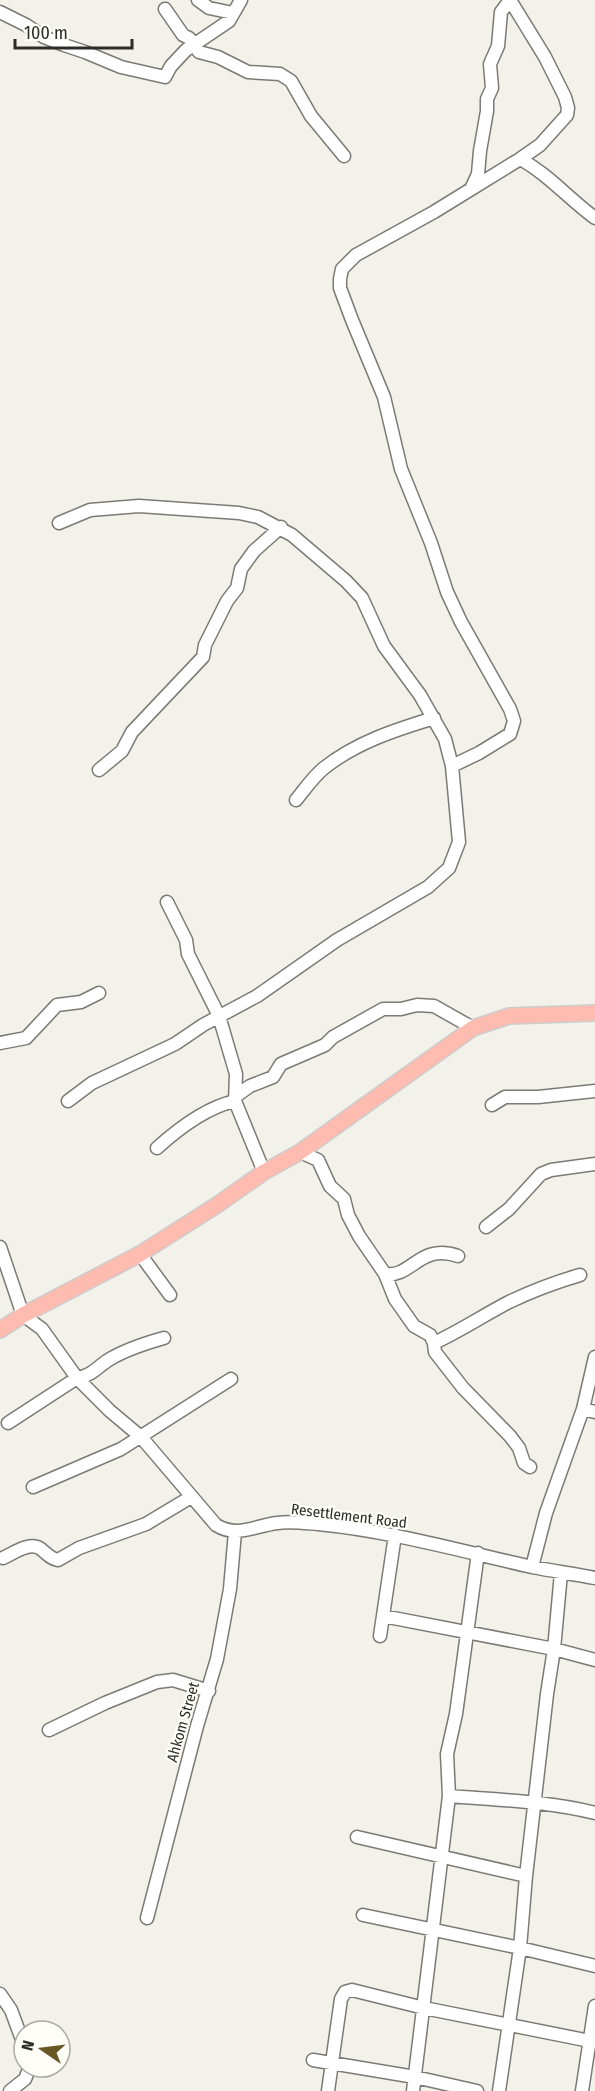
<svg xmlns="http://www.w3.org/2000/svg" width="595" height="2091" font-family="'Fira Sans Condensed',sans-serif">
<style>
.lines{fill:none;stroke-linecap:round;stroke-linejoin:round}
.minor-casing{stroke:#7b7a74;stroke-width:15}
.major-casing{stroke:#cdcccc;stroke-width:18}
.minor{stroke:#fff;stroke-width:12}
.major{stroke:#febbb0;stroke-width:15}
.labels{text-anchor:middle;dominant-baseline:central;stroke-width:4.5;stroke-linejoin:round;paint-order:stroke}
.street-label{font-size:15px;fill:#2d2c29;stroke:#fffef8}
</style>
<rect width="100%" height="100%" fill="#f2f1ea"/>
<g class="lines">
<defs>
<path id="minor" d="M 198,0 L 209,8 L 233,13
M 165,9 L 183,35 L 189,38 L 199,52 L 218,57 L 248,72 L 280,74 L 291,81 L 311,116 L 344,156
M 0,12 L 26,25 L 44,37 L 64,45 L 85,52 L 121,67 L 165,77 L 171,66 L 186,50 L 229,21 L 241,0
M 520,159 C 548,174 569,199 595,218
M 471,189 L 478,174 L 480,151 L 487,111 L 487,99 L 492,88 L 490,64 L 498,46 L 501,12 L 510,0
M 59,523 L 90,510 L 139,506 L 239,513 L 258,517 L 292,535 L 346,581 L 362,598 L 384,646 L 420,695 L 445,739 L 452,766 L 459,842 L 449,868 L 428,887 L 337,940 L 257,996 L 203,1025 L 175,1044 L 92,1083 L 68,1101
M 452,766 L 479,753 L 510,734 L 514,721 L 510,709 L 461,622 L 447,592 L 431,543 L 401,469 L 384,397 L 352,320 L 340,288 L 340,279 L 342,269 L 356,255 L 434,212 L 520,159 L 540,145 L 567,115 L 568,108 L 565,97 L 545,57 L 510,0
M 99,770 L 122,751 L 132,732 L 203,657 L 205,645 L 227,601 L 237,588 L 241,569 L 254,551 L 281,527
M 296,800 C 305,789 313,777 324,768 C 357,742 395,730 434,718
M 167,902 L 186,940 L 188,954 L 219,1016 L 236,1074 L 235,1101 L 264,1172
M 0,1043 L 26,1038 L 57,1005 L 81,1002 L 99,993
M 236,1096 L 250,1086 L 273,1077 L 281,1064 L 325,1045 L 333,1037 L 383,1009 L 401,1009 L 417,1005 L 434,1006 L 473,1028
M 492,1105 L 505,1097 L 538,1097 L 595,1091
M 157,1148 C 178,1129 208,1107 235,1101
M 300,1152 L 318,1160 L 330,1186 L 344,1199 L 348,1215 L 359,1236 L 385,1274 L 395,1299 L 414,1326 L 430,1335 L 434,1343 L 435,1352 L 463,1388 L 510,1436 L 519,1448 L 524,1463 L 530,1467
M 486,1227 L 509,1209 L 541,1174 L 551,1170 L 595,1164
M 0,1247 L 23,1315 L 42,1329 L 77,1378 L 110,1411 L 141,1437 L 216,1525 C 237,1538 254,1526 277,1523 C 290,1521 305,1523 318,1524 C 391,1531 461,1551 532,1567 C 553,1571 574,1574 595,1578
M 140,1254 L 170,1295
M 385,1274 C 412,1278 419,1243 458,1256
M 434,1343 C 460,1331 484,1315 509,1302 C 532,1291 556,1282 580,1275
M 583,1409 L 595,1412
M 8,1423 L 77,1378 C 92,1376 98,1366 110,1359 C 127,1349 146,1343 164,1338
M 33,1487 L 121,1449 L 231,1379
M 3,1558 C 14,1553 30,1541 41,1549 C 47,1554 51,1559 58,1560 L 79,1548 L 146,1524 L 191,1497
M 532,1567 L 546,1513 L 583,1409 L 595,1357
M 383,1616 L 554,1649 L 595,1660
M 380,1636 L 395,1535
M 49,1730 L 105,1703 L 157,1682 L 173,1680 L 209,1691
M 449,1796 C 499,1800 547,1801 595,1813
M 357,1837 L 526,1876
M 363,1915 L 520,1948 L 595,1966
M 147,1918 L 197,1726 L 217,1659 L 230,1589 L 235,1532
M 0,1994 L 11,2010 L 24,2045
M 313,2060 L 415,2077 L 477,2091
M 10,2091 L 25,2079 L 30,2067
M 328,2091 L 341,1999 L 345,1992 L 352,1990 L 424,2008 L 595,2042
M 413,2091 L 449,1796 L 447,1754 L 456,1714 L 478,1553
M 499,2091 L 520,1948 L 526,1876 L 547,1694 L 554,1649 L 561,1573
M 582,2091 L 595,2006"/>
<path id="major" d="M 0,1330 L 23,1315 L 140,1254 L 217,1205 L 264,1172 L 300,1152 L 473,1028 L 509,1016 L 595,1013"/>
</defs>
<use href="#minor" class="minor-casing"/>
<use href="#major" class="major-casing"/>
<use href="#minor" class="minor"/>
<use href="#major" class="major"/>
</g>
<g class="labels">
<g class="street-label">
<text transform="translate(349 1516) rotate(7)">Resettlement Road</text>
<text transform="translate(183 1722) rotate(-74)">Ahkom Street</text>
</g>
</g>
<g transform="translate(42 2049) rotate(284)"><circle r="28" fill="#fffef8" stroke="#abaaa5" stroke-width="1.5"/>
<path d="M0-4.5L10 22L0 15L-10 22Z" fill="#685624"/>
<text y="-9" font-size="16" font-weight="bold" text-anchor="middle" fill="#2d2c29">N</text>
</g>
<path d="M15 39v9h117v-9" fill="none" stroke="#2d2c29" stroke-width="3"/>
<text x="24" y="39" font-size="18" fill="#2d2c29" stroke="#fffef8" stroke-width="4.5" paint-order="stroke">100 m</text>
</svg>
